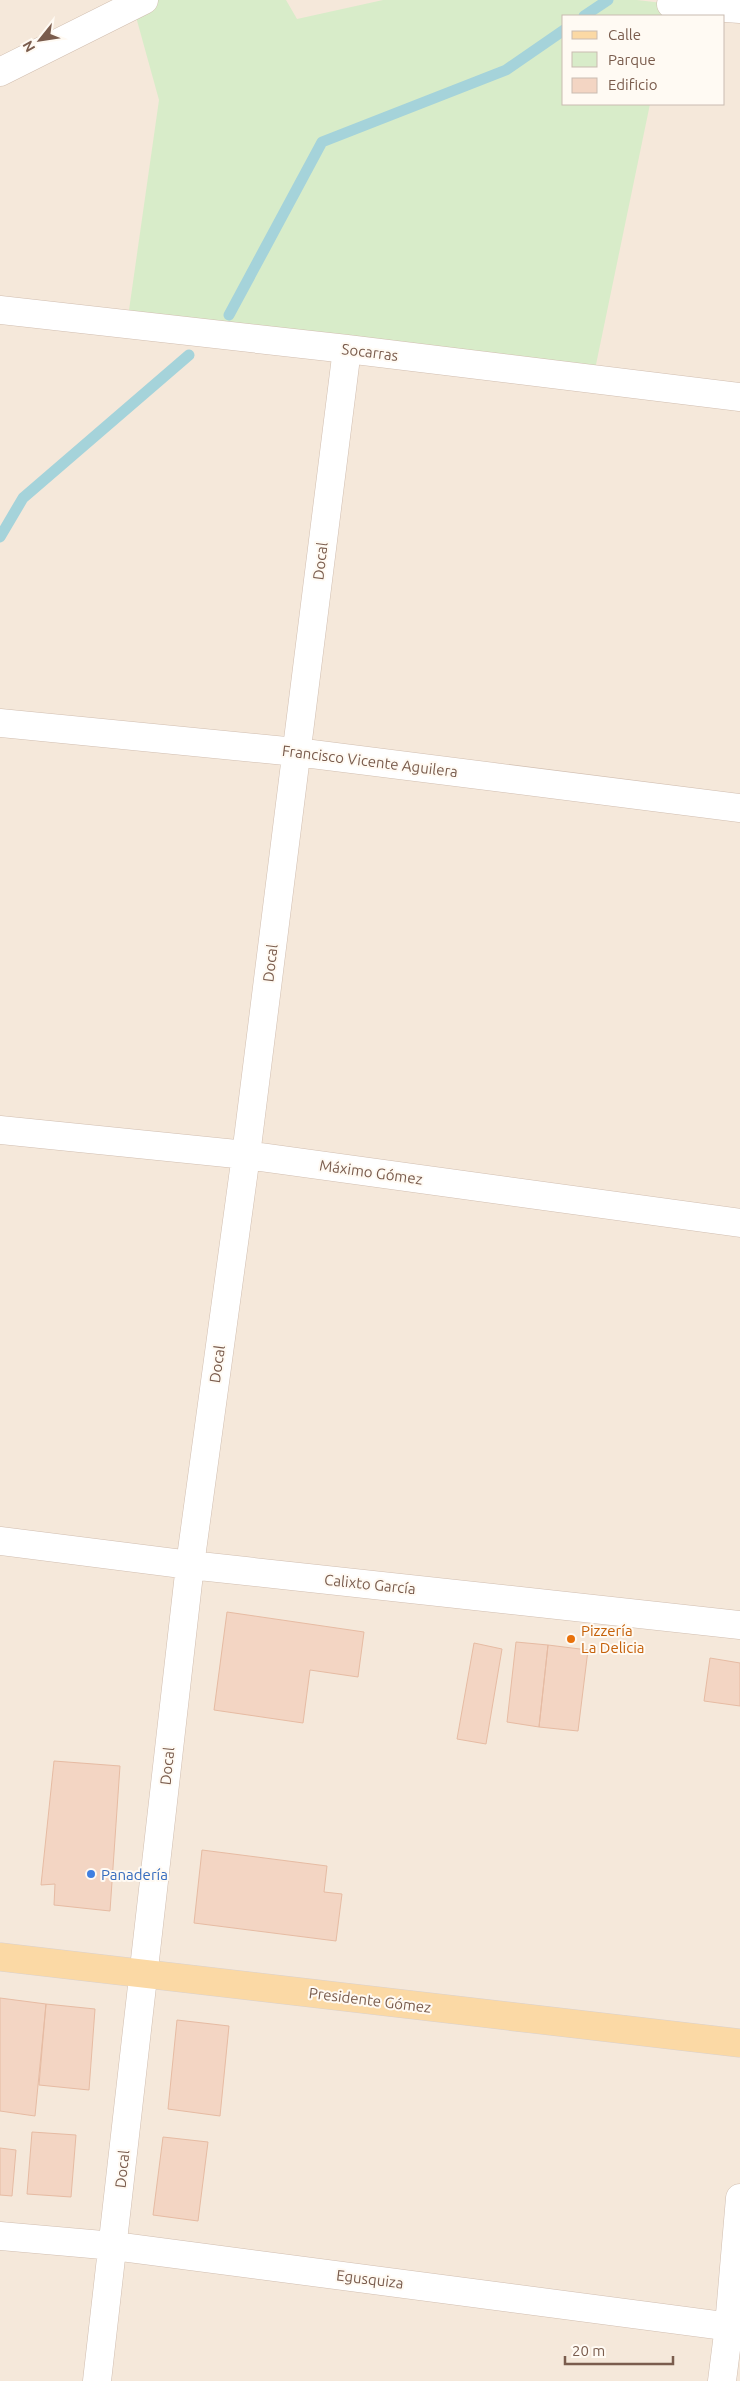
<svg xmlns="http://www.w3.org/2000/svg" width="740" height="2381" font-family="Ubuntu,sans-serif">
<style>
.residential{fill:#f5e8da;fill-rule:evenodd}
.green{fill:#d8ecc9}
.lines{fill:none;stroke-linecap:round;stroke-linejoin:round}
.stream{stroke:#a5d3da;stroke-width:11}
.building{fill:#f3d5c3;stroke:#e6bba3}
.minor-casing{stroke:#d1beb0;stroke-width:29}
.major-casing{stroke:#dad1cd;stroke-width:29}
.minor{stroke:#fff;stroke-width:28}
.major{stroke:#fbd9a5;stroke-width:28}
.food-dot{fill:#e8710a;stroke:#fffaf3;stroke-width:2}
.shop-dot{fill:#3f7fe0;stroke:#fffaf3;stroke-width:2}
.labels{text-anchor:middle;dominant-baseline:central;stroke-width:4;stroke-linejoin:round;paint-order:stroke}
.street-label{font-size:15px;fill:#7a5c4d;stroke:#fffaf3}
.food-label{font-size:15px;fill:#c56008;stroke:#fffaf3;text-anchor:start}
.shop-label{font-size:15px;fill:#366cbe;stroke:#fffaf3;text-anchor:start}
</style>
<rect width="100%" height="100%" fill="#fdf6ec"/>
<path class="residential" d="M 0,0 L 740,0 L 740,2381 L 0,2381 ZM 564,16 L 724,16 L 724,104 L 564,104 Z"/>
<path class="green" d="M 144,0 L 286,0 L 297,19 L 383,0 L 637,0 L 671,4 L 668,16 L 564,16 L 564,104 L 650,104 L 593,379 L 127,324 L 159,100 L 133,6 Z"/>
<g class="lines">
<path class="stream" d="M 584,16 L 608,0
M 229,315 L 322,142 L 506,70 L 564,30
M 0,537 L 23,498 L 189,355"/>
</g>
<path class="building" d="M 227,1612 L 364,1632 L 358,1677 L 310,1670 L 303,1723 L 214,1710 Z
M 516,1642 L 548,1645 L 539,1727 L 507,1722 Z
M 474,1643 L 502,1649 L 486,1744 L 457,1739 Z
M 548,1645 L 588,1650 L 578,1731 L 539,1727 Z
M 710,1658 L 740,1663 L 740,1706 L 704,1701 Z
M 54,1761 L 120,1766 L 110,1911 L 54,1905 L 55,1884 L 41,1885 Z
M 202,1850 L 327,1866 L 324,1892 L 342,1894 L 336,1941 L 194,1923 Z
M 0,1998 L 46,2004 L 35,2116 L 0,2111 Z
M 46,2004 L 95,2009 L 89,2090 L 39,2085 Z
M 177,2020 L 229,2026 L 220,2116 L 168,2109 Z
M 32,2132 L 76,2135 L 71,2197 L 27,2194 Z
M 163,2137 L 208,2142 L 198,2221 L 153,2215 Z
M 0,2148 L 16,2150 L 12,2196 L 0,2195 Z"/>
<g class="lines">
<defs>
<path id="minor" d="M 671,4 L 740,9
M 0,72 L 144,0
M 0,310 L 347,349 L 740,397
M 0,723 L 296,752 L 740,808
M 0,1130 L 246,1155 L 740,1223
M 0,1541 L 190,1565 L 740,1625
M 0,2236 L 114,2246 L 740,2328
M 97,2381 L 190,1565 L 246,1155 L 347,349
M 722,2381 L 729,2326 L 740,2198"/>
<path id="major" d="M 0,1957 L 740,2043"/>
</defs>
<use href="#minor" class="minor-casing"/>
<use href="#major" class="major-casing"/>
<use href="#minor" class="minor"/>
<use href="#major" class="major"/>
</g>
<circle class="food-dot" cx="571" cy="1639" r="5"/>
<circle class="shop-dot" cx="91" cy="1874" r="5"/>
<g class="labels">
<g class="street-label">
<text transform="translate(370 352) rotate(7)">Socarras</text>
<text transform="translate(320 561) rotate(-83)">Docal</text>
<text transform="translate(370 761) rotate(7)">Francisco Vicente Aguilera</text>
<text transform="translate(270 963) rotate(-83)">Docal</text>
<text transform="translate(371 1172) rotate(8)">Máximo Gómez</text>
<text transform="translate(217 1364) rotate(-82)">Docal</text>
<text transform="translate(370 1584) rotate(6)">Calixto García</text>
<text transform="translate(167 1766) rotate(-84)">Docal</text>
<text transform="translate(370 2000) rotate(7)">Presidente Gómez</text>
<text transform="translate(122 2169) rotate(-84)">Docal</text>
<text transform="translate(370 2279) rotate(7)">Egusquiza</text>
</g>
<g class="food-label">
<text x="581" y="1630">Pizzería<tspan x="581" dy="17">La Delicia</tspan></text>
</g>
<g class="shop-label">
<text x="101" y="1874">Panadería</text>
</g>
</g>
<rect x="562" y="15" width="162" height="90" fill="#fffaf3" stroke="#cabbb1"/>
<rect x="572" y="31" width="25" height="8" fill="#fbd9a5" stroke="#cabbb1"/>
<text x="608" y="40" font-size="15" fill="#7a5c4d">Calle</text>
<rect x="572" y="52" width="25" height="15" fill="#d8ecc9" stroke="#cabbb1"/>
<text x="608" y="65" font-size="15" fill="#7a5c4d">Parque</text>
<rect x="572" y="78" width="25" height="15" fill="#f3d5c3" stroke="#cabbb1"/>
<text x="608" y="90" font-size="15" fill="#7a5c4d">Edificio</text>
<g transform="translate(40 40) rotate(240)" stroke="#fffaf3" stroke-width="4" paint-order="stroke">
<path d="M0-4L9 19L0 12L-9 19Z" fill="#7a5c4d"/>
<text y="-8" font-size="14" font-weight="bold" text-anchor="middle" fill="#7a5c4d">N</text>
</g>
<path d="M565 2356v8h108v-8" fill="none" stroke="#7a5c4d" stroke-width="2.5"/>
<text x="572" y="2356" font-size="15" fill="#7a5c4d" stroke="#fffaf3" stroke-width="4" paint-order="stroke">20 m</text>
</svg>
